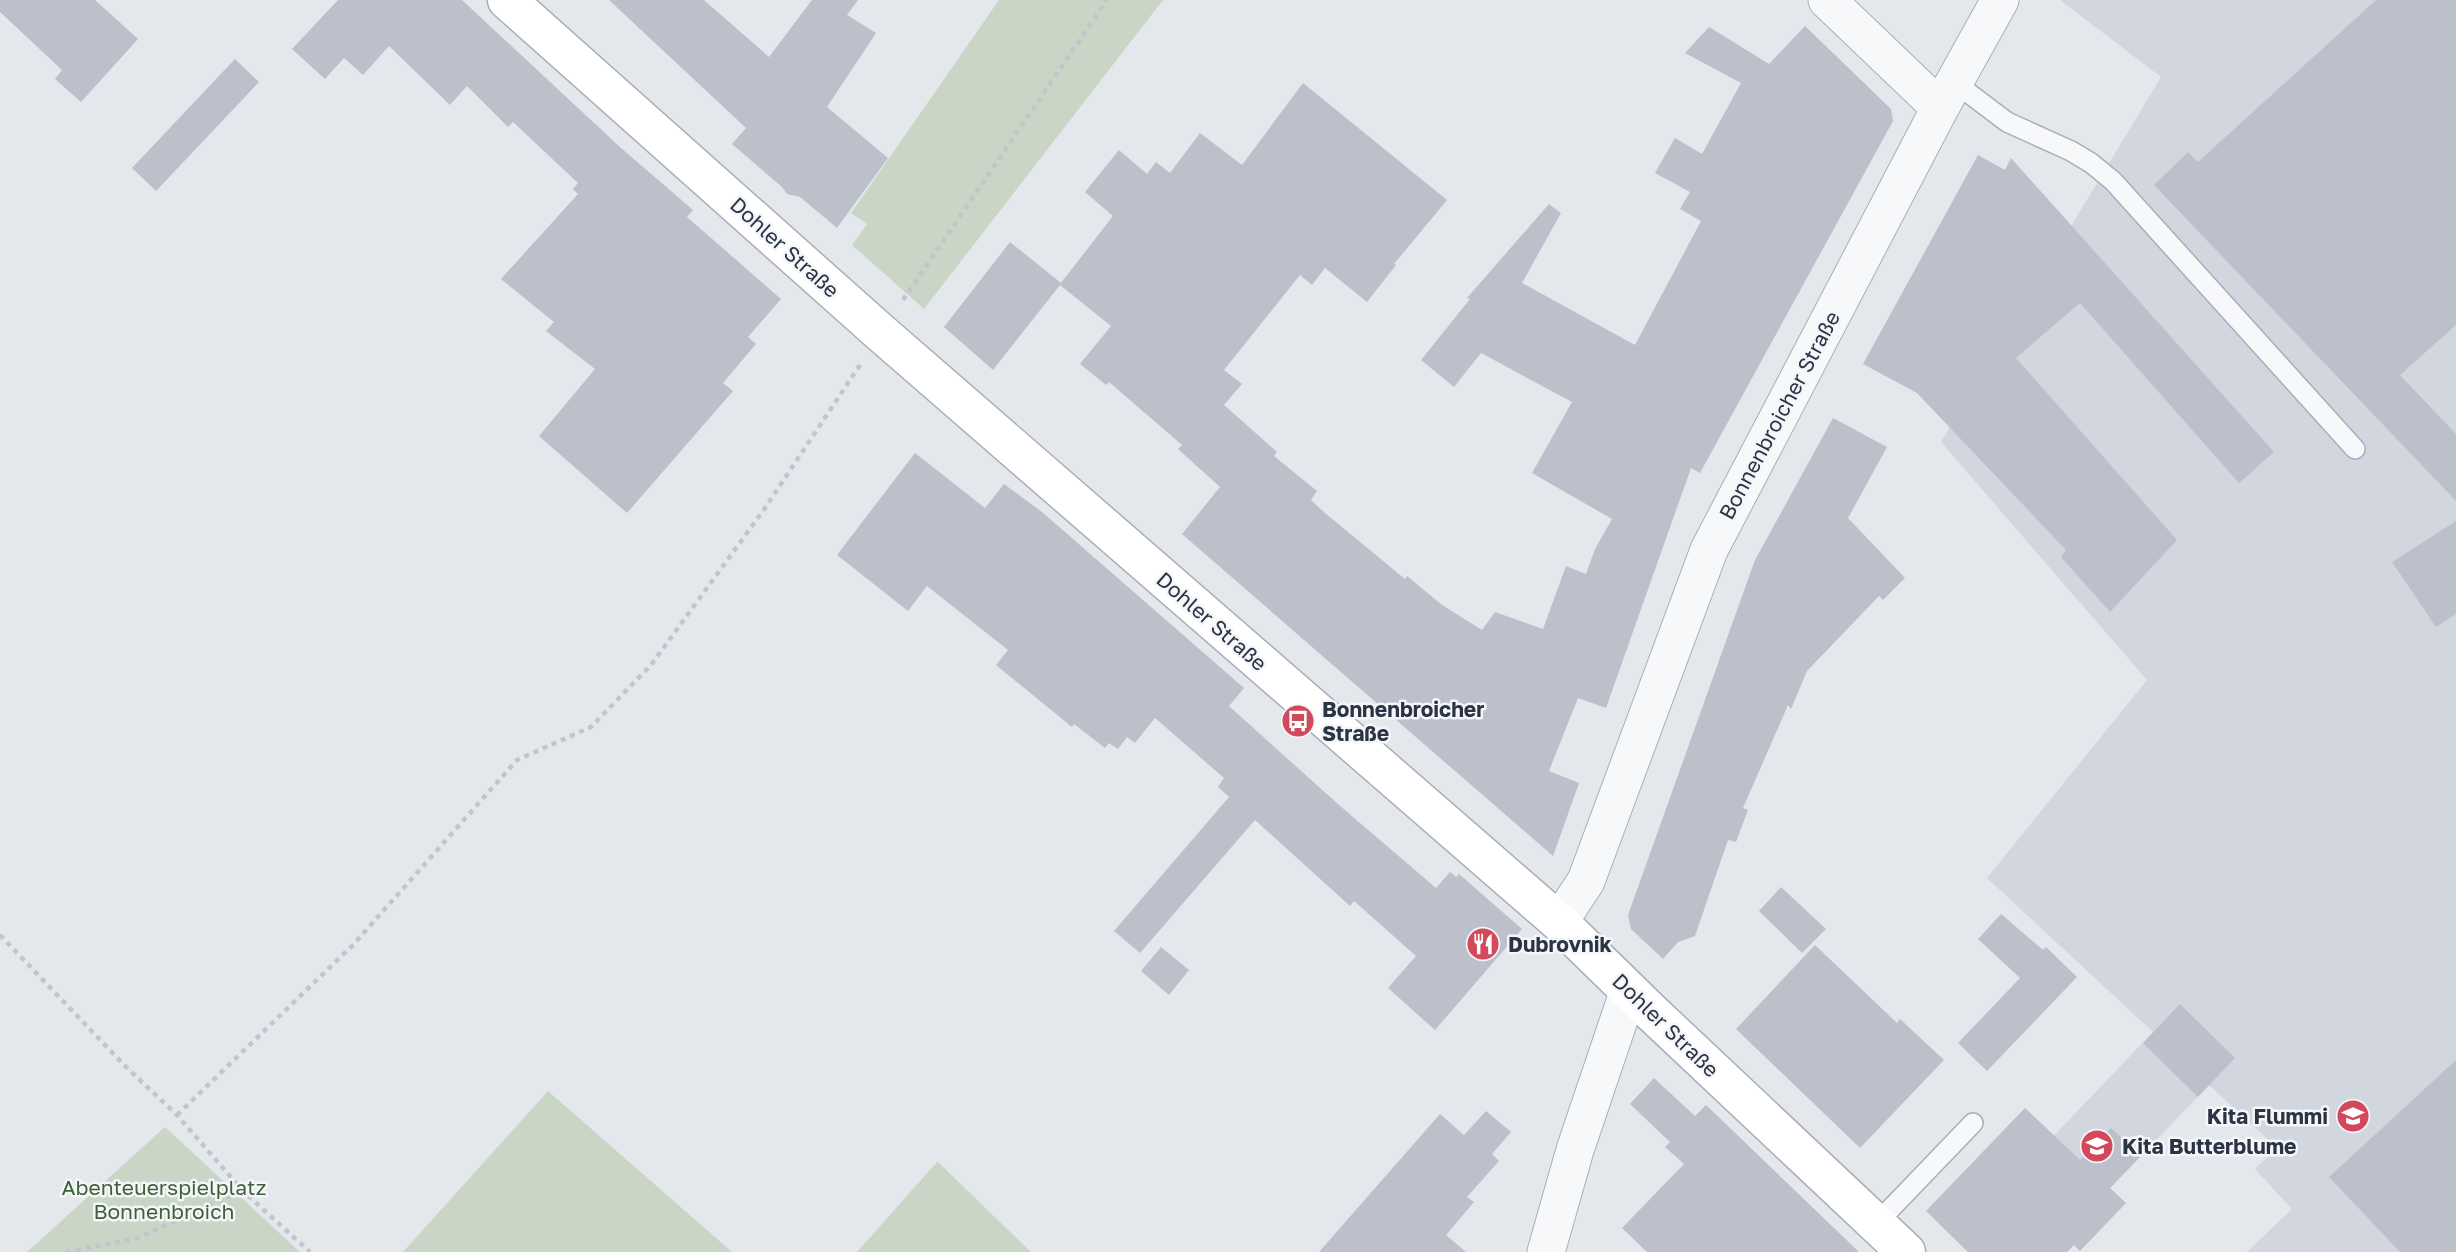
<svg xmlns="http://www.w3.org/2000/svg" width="2456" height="1252" font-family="'Golos Text',sans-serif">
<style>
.built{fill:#d2d6de}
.green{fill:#c9d6c5}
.building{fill:#bbc0ca}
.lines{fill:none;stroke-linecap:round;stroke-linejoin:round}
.service-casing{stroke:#a9aeb7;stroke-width:22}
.minor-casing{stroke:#a9aeb7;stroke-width:39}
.secondary-casing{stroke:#a9aeb7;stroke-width:41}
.path{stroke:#c2c5cb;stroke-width:4.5;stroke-dasharray:5 5;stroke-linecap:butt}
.service{stroke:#f7f8fa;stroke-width:19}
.minor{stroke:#f7f8fa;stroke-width:37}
.secondary{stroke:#fff;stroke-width:38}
.labels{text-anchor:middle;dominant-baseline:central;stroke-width:5;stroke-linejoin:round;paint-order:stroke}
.street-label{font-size:21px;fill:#2b3445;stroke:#f4f6f9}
.poi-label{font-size:21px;font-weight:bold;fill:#2b3445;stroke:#f4f6f9;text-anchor:start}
.park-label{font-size:21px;fill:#3f6138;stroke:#f4f6f9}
</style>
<rect width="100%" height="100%" fill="#e4e7ec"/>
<path class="built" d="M 2060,0 L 2456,0 L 2456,1252 L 2247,1252 L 2292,1209 L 2255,1169 L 2277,1148 L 2209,1085 L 2049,1252 L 1968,1252 L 1955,1239 L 2153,1032 L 1987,878 L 2147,680 L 1941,442 L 2161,77 Z"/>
<path class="green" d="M 999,0 L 1163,0 L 924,309 L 852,245 L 867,224 L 851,213 Z
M 548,1091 L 732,1252 L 403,1252 Z
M 165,1127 L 300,1252 L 27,1252 Z
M 937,1162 L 938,1162 L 1031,1252 L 857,1252 Z"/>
<path class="building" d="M 0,0 L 95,0 L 138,39 L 81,102 L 55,79 L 62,70 L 0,12 Z
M 338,0 L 462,0 L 621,148 L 693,210 L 687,217 L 781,299 L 748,337 L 756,344 L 723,383 L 733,391 L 627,513 L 539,436 L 595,369 L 546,331 L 554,322 L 501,279 L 578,194 L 573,189 L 578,183 L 513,122 L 508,127 L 467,86 L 450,105 L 389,46 L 363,75 L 344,58 L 325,79 L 292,49 Z
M 609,0 L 704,0 L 769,57 L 812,0 L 858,0 L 847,15 L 876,33 L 827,107 L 888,158 L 837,228 L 800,197 L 787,194 L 782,187 L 732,144 L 746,128 Z
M 2376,0 L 2456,0 L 2456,325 L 2400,375 L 2456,434 L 2456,501 L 2154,185 L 2188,152 L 2198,162 Z
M 1805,26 L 1891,109 L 1893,121 L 1700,473 L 1691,468 L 1606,708 L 1578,698 L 1549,771 L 1579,783 L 1553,856 L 1182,534 L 1220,487 L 1178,449 L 1182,445 L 1109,382 L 1106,385 L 1080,364 L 1111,326 L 1060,285 L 993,370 L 944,327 L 1010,242 L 1061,283 L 1113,216 L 1085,192 L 1119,150 L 1147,174 L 1156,162 L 1170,173 L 1200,133 L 1242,165 L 1303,83 L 1447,200 L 1394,264 L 1396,265 L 1367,302 L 1325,268 L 1312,285 L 1300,275 L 1224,370 L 1242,384 L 1224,405 L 1277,452 L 1274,456 L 1317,491 L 1311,500 L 1325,513 L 1405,579 L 1407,576 L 1442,605 L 1482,630 L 1495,612 L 1543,629 L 1566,566 L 1586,574 L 1595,549 L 1612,519 L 1532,473 L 1572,402 L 1481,353 L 1454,387 L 1421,360 L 1470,299 L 1467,298 L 1549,204 L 1561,213 L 1522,283 L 1635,345 L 1701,221 L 1680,209 L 1690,192 L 1655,173 L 1675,138 L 1702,154 L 1741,83 L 1685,53 L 1709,27 L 1769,64 Z
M 235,59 L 259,82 L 156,191 L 132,168 Z
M 1978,155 L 2005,170 L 2011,158 L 2274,452 L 2239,483 L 2080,303 L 2016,358 L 2177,540 L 2110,612 L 2061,557 L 2066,550 L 1917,393 L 1863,364 Z
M 1833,418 L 1887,447 L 1848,518 L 1905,578 L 1883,600 L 1879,596 L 1807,671 L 1791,709 L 1788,705 L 1743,808 L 1748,810 L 1736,842 L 1728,840 L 1695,936 L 1678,942 L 1663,959 L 1631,929 L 1628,915 L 1755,560 Z
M 915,453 L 985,508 L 1004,484 L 1042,512 L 1244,688 L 1229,706 L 1339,805 L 1436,888 L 1450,872 L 1456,877 L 1459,874 L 1522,929 L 1435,1030 L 1388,988 L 1416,956 L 1354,901 L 1350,906 L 1255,820 L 1140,953 L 1114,931 L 1229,797 L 1218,787 L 1224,778 L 1155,718 L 1135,743 L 1127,737 L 1118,749 L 1109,743 L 1105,748 L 1074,724 L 1072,727 L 996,665 L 1008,650 L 927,586 L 908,611 L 837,555 Z
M 2456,521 L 2456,614 L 2436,627 L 2392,562 Z
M 1781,887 L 1826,929 L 1802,953 L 1759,911 Z
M 2001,914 L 2043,950 L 2046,947 L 2077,977 L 1987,1071 L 1958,1043 L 2020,978 L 1978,939 Z
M 1815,945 L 1897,1023 L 1900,1019 L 1944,1060 L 1860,1148 L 1736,1029 Z
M 1161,947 L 1189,970 L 1169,995 L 1141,971 Z
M 2180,1004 L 2235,1058 L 2198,1097 L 2143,1043 Z
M 2456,1060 L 2456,1252 L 2400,1252 L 2329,1177 Z
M 1654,1078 L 1695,1116 L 1706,1105 L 1859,1252 L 1647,1252 L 1622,1228 L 1684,1164 L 1665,1147 L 1670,1142 L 1630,1104 Z
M 2025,1108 L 2080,1160 L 2111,1128 L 2141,1156 L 2110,1188 L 2126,1203 L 2080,1251 L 2074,1245 L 2067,1252 L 1968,1252 L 1926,1211 Z
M 1486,1111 L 1511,1132 L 1492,1154 L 1499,1161 L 1467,1197 L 1474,1202 L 1446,1235 L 1466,1252 L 1319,1252 L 1440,1114 L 1464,1135 Z"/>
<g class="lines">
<defs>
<path id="service" d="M 1954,82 L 2007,122 L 2071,151 L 2091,163 L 2113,181 L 2355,449
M 1876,1224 L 1973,1123"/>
<path id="minor" d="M 1827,0 L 1940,108
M 1559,922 L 1586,881 L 1709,550 L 1940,108 L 2000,0
M 1546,1252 L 1575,1150 L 1629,990"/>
<path id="secondary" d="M 507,0 L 881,333 L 1559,922 L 1650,1011 L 1906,1252"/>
</defs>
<use href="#service" class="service-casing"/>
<use href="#minor" class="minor-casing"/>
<use href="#secondary" class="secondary-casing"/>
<path class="path" d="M 903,300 L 1107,0
M 0,935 L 125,1066 L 177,1115 L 242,1190 L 310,1252
M 177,1115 L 353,945 L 517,760 L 591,727 L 651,665 L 763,511 L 860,365
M 66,1252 L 138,1238 L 242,1190"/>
<use href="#service" class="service"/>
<use href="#minor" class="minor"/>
<use href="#secondary" class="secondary"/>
</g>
<defs>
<symbol id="bus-disc" viewBox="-11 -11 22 22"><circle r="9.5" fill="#d1495b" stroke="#f4f6f9"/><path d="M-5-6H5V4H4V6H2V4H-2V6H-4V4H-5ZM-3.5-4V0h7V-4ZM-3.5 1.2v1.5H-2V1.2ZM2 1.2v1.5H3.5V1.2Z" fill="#fff"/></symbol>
<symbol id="restaurant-disc" viewBox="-11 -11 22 22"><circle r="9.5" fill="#d1495b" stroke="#f4f6f9"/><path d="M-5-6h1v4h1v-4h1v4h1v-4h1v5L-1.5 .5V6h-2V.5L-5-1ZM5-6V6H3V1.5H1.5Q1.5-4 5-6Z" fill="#fff"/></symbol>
<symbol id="school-disc" viewBox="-11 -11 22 22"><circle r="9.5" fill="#d1495b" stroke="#f4f6f9"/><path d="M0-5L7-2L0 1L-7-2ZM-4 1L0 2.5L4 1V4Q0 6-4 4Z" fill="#fff"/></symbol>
</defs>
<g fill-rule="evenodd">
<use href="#bus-disc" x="1279" y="702" width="38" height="38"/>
<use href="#restaurant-disc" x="1464" y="925" width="38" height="38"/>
<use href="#school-disc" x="2334" y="1097" width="38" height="38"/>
<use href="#school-disc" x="2078" y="1127" width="38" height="38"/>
</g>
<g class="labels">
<g class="street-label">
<text transform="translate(785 247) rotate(42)">Dohler Straße</text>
<text transform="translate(1779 415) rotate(-62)">Bonnenbroicher Straße</text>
<text transform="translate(1212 621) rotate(41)">Dohler Straße</text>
<text transform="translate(1666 1025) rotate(44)">Dohler Straße</text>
</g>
<g class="poi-label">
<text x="1322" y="709">Bonnenbroicher<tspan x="1322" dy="24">Straße</tspan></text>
<text x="1508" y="944">Dubrovnik</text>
<text x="2328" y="1116" text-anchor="end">Kita Flummi</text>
<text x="2122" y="1146">Kita Butterblume</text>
</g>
<g class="park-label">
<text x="164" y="1187">Abenteuerspielplatz<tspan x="164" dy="24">Bonnenbroich</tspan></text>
</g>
</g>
</svg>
